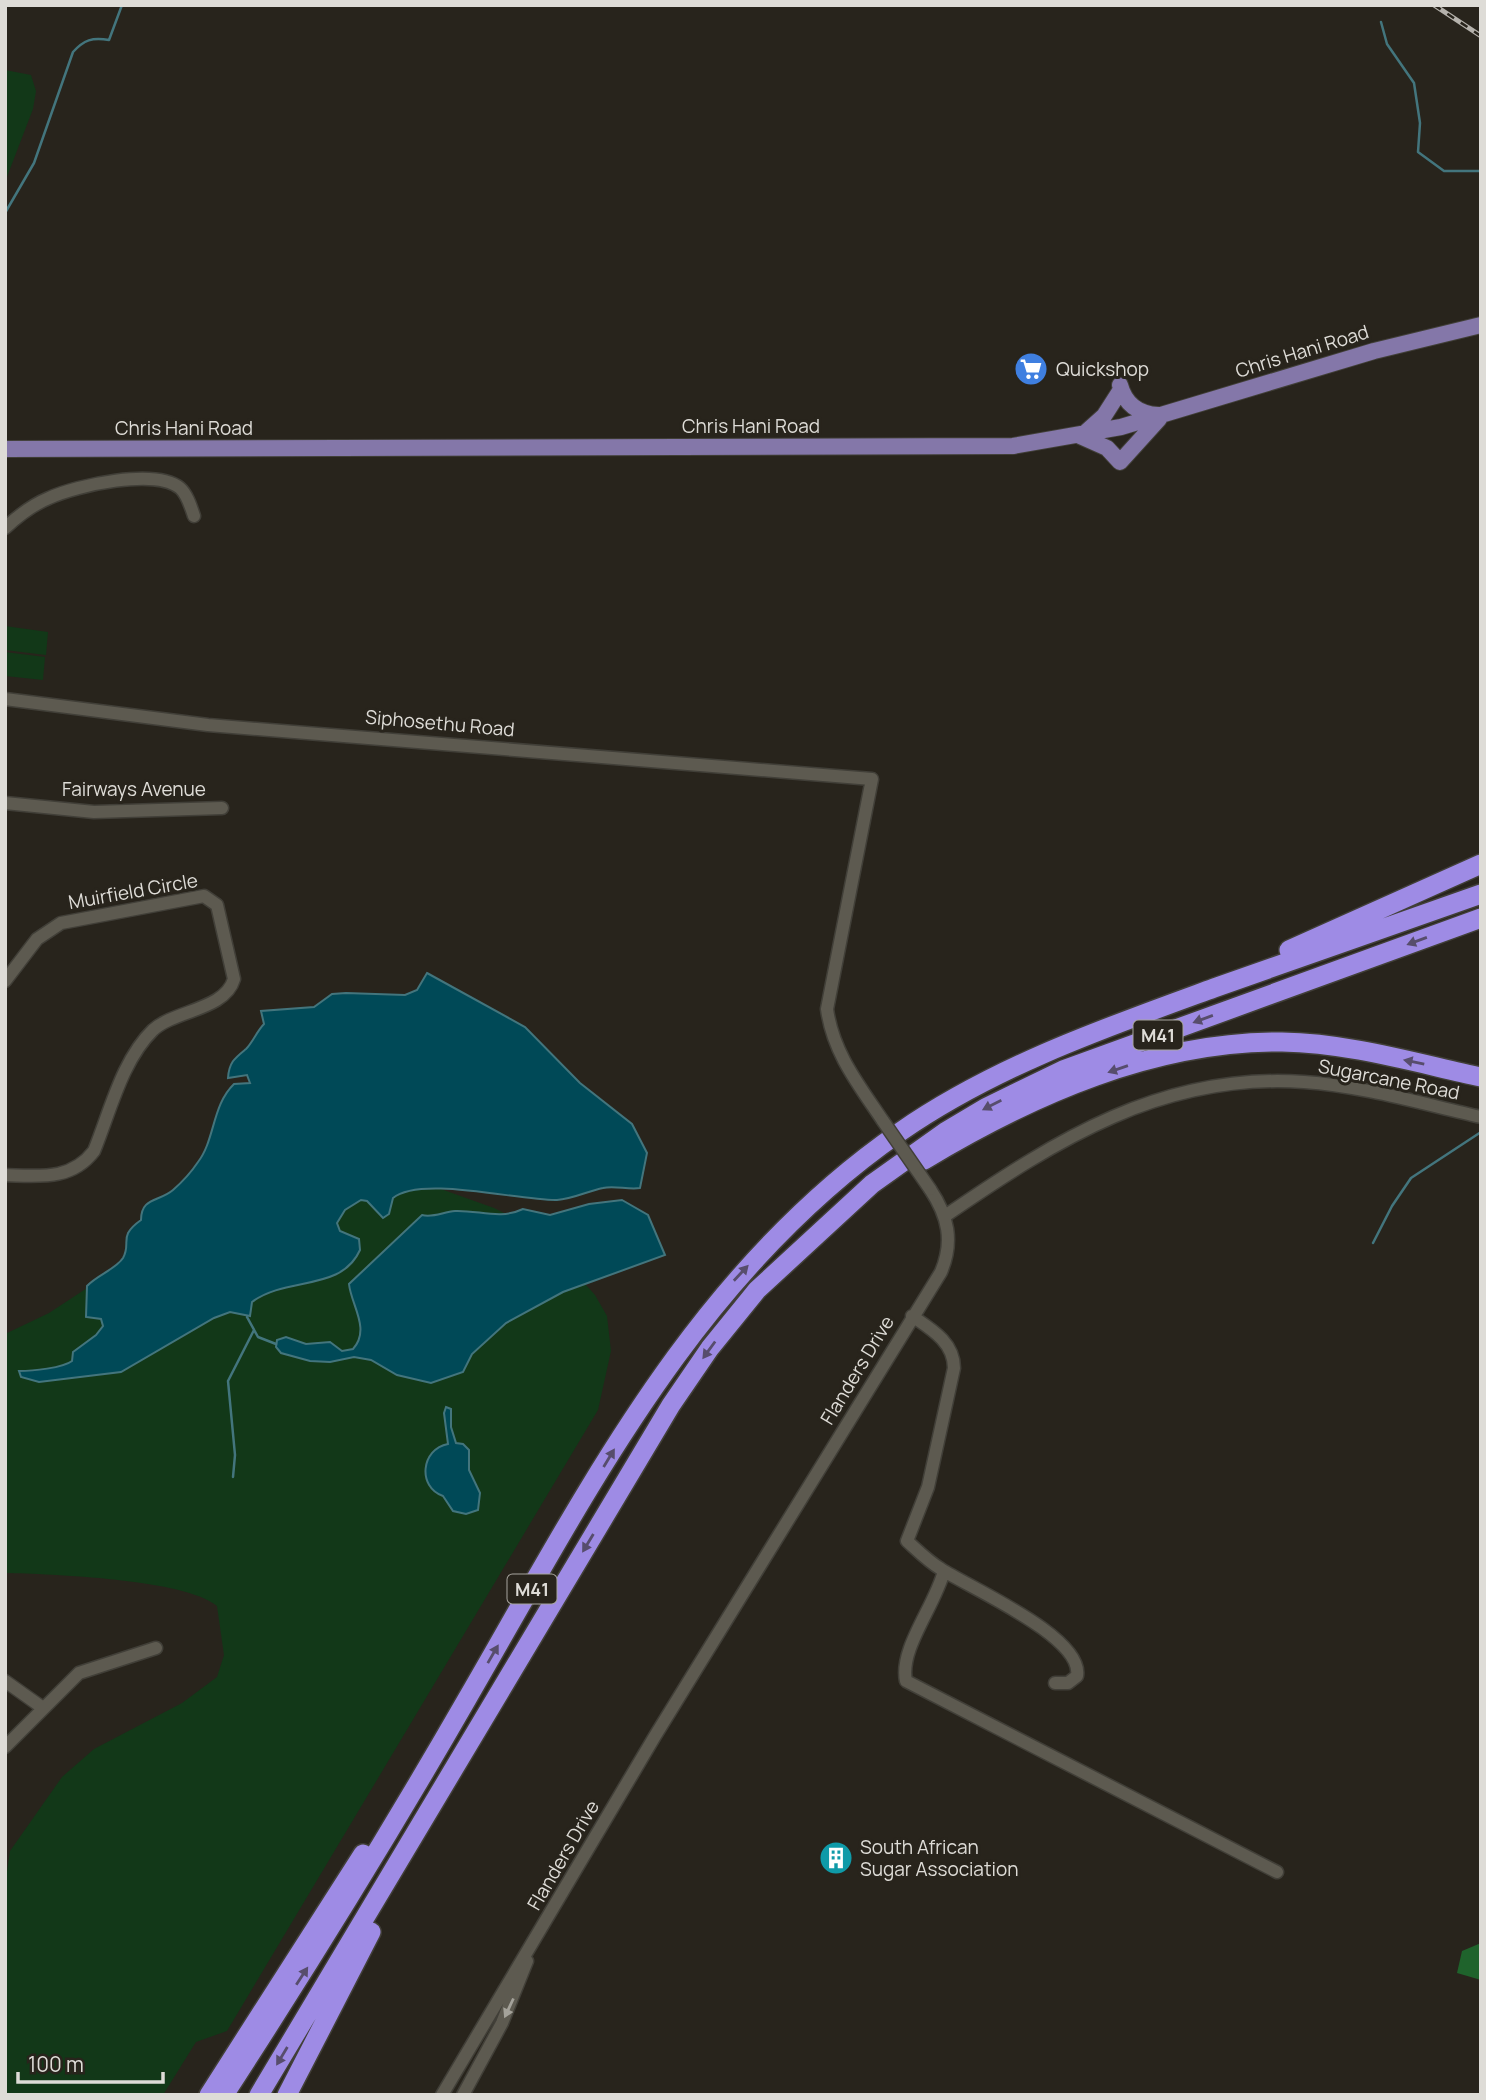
<svg xmlns="http://www.w3.org/2000/svg" width="1486" height="2100" font-family="Manrope,sans-serif">
<style>
.green{fill:#123818}
.forest{fill:#1f632c}
.water{fill:#004957;stroke:#43757d;stroke-width:2}
.lines{fill:none;stroke-linecap:round;stroke-linejoin:round}
.stream{stroke:#43757d;stroke-width:2.5}
.minor-casing{stroke:#413f38;stroke-width:15}
.major-casing{stroke:#413f38;stroke-width:18}
.highway-casing{stroke:#413f38;stroke-width:22}
.minor{stroke:#5d5a50;stroke-width:12}
.major{stroke:#8477a9;stroke-width:16}
.highway{stroke:#9e8be5;stroke-width:19}
.rail-casing{stroke:#b5b2ac;stroke-width:5}
.rail{stroke:#28241c;stroke-width:2.5;stroke-dasharray:8;stroke-linecap:butt}
.minor-bridge-casing{stroke:#413f38;stroke-width:15;stroke-linecap:butt}
.minor-bridge{stroke:#5d5a50;stroke-width:12}
.oneway{fill:#574d6c}
.oneway2{fill:#a4a29a}
.labels{text-anchor:middle;dominant-baseline:central;stroke-width:6;stroke-linejoin:round;paint-order:stroke}
.shield{fill:#28241c;stroke:#a7a59f;stroke-width:2}
.shield-label{font-size:18px;font-weight:bold;fill:#dedcd7}
.street-label{font-size:19px;fill:#dedcd7;stroke:#28241c}
.poi-label{font-size:19px;fill:#dedcd7;stroke:#28241c;text-anchor:start}
</style>
<rect width="100%" height="100%" fill="#28241c"/>
<path class="green" d="M 5,70 L 31,75 L 36,91 L 33,109 L 5,182 Z
M 5,626 L 48,632 L 46,655 L 5,650 Z
M 5,652 L 45,657 L 43,680 L 5,676 Z
M 396,1173 L 494,1208 L 520,1221 L 559,1255 L 595,1295 L 607,1316 L 611,1351 L 598,1410 L 227,2031 L 196,2042 L 163,2095 L 5,2095 L 5,1885 L 10,1851 L 62,1777 L 94,1749 L 182,1703 L 217,1677 L 224,1655 L 217,1606 C 185,1579 50,1574 5,1573 L 5,1334 L 49,1313 L 171,1233 Z"/>
<path class="forest" d="M 1481,1943 L 1481,1980 L 1457,1973 L 1462,1951 Z"/>
<path class="water" d="M 427,973 L 525,1027 L 580,1083 L 632,1124 L 647,1153 L 640,1188 C 628,1190 614,1185 603,1188 C 588,1191 573,1199 557,1200 C 520,1201 421,1175 393,1198 L 389,1214 L 383,1218 L 367,1201 L 361,1200 L 345,1210 L 337,1223 L 340,1231 L 359,1239 L 360,1250 C 341,1292 287,1276 252,1302 L 250,1316 L 230,1312 L 214,1318 L 121,1372 L 39,1382 L 21,1377 L 19,1371 C 32,1371 63,1368 72,1361 L 73,1352 L 96,1335 L 103,1326 L 101,1319 L 86,1317 L 87,1286 C 97,1275 116,1269 123,1258 C 132,1242 117,1237 141,1220 C 141,1197 159,1202 173,1190 C 181,1183 192,1171 198,1162 C 215,1140 212,1105 234,1084 L 250,1083 L 247,1075 L 228,1078 C 229,1062 235,1058 246,1049 C 253,1042 257,1031 264,1024 L 261,1011 L 314,1007 L 332,994 L 346,993 L 405,995 L 417,990 Z
M 622,1200 L 648,1215 L 665,1255 L 563,1292 L 506,1323 L 472,1354 L 463,1372 L 431,1383 L 397,1375 L 371,1360 L 354,1357 L 330,1362 L 310,1361 L 281,1353 L 276,1347 L 277,1340 L 286,1337 L 306,1344 L 330,1342 L 342,1351 L 353,1349 C 371,1329 351,1305 349,1284 L 422,1215 C 433,1218 443,1212 455,1211 C 479,1210 500,1220 523,1209 L 550,1215 L 589,1204 Z
M 446,1407 L 451,1409 L 451,1427 L 456,1443 L 463,1444 L 469,1450 L 469,1470 L 480,1493 L 478,1510 L 466,1514 L 453,1511 L 443,1496 C 417,1487 421,1449 448,1444 L 444,1413 Z"/>
<g class="lines">
<path class="stream" d="M 1381,22 L 1387,44 L 1414,83 L 1420,123 L 1418,152 L 1444,171 L 1481,171
M 5,213 L 34,163 L 73,52 C 84,40 92,37 109,40 L 122,5
M 1373,1243 L 1392,1206 L 1411,1178 L 1481,1132
M 247,1317 L 258,1337 L 276,1344
M 233,1477 L 235,1455 L 228,1381 L 254,1330"/>
<defs>
<path id="minor" d="M 5,528 C 19,515 32,505 49,498 C 77,485 156,468 180,488 C 187,494 191,507 194,516
M 5,699 L 208,725 L 872,779 L 827,1009 C 833,1053 859,1085 883,1121
M 5,803 L 94,812 L 222,808
M 5,981 L 37,939 L 61,923 L 204,896 L 217,905 L 234,979 C 225,1010 175,1010 153,1030 C 122,1060 110,1112 94,1151 C 71,1181 39,1176 5,1175
M 945,1216 C 1056,1140 1163,1072 1304,1082 C 1363,1086 1423,1104 1481,1117
M 912,1316 C 931,1329 954,1342 954,1368 L 928,1487 L 907,1541 C 918,1551 929,1562 941,1569 C 970,1588 1084,1637 1077,1676 L 1068,1683 L 1055,1683
M 944,1571 C 935,1606 899,1649 906,1681 L 1277,1872
M 5,1681 L 43,1708
M 5,1747 L 79,1673 L 156,1648
M 442,2095 L 655,1736 L 941,1272 C 954,1241 948,1216 930,1189
M 463,2095 L 502,2023 L 527,1961"/>
<path id="major" d="M 1120,385 C 1125,404 1138,414 1158,415
M 1085,433 L 1104,416 L 1120,391
M 1080,436 L 1107,448 L 1120,462 L 1159,419
M 5,449 L 1013,446 L 1121,427 L 1374,351 L 1481,325"/>
<path id="highway" d="M 1289,950 L 1481,864
M 924,1160 C 1032,1095 1154,1041 1282,1042 C 1349,1043 1416,1063 1481,1077
M 209,2095 L 363,1854
M 224,2095 C 309,1964 390,1833 467,1699 C 588,1490 696,1273 900,1132 C 995,1066 1107,1027 1214,988 C 1303,957 1392,925 1481,894
M 259,2095 L 671,1405 L 710,1348 L 757,1290 L 872,1184 L 945,1132 L 987,1107 L 1063,1070 L 1481,918
M 287,2095 L 371,1932"/>
</defs>
<use href="#minor" class="minor-casing"/>
<use href="#major" class="major-casing"/>
<use href="#highway" class="highway-casing"/>
<use href="#minor" class="minor"/>
<use href="#major" class="major"/>
<use href="#highway" class="highway"/>
<defs>
<path id="rail" d="M 1434,5 L 1481,36"/>
</defs>
<use href="#rail" class="rail-casing"/>
<use href="#rail" class="rail"/>
<defs>
<path id="minor-bridge" d="M 883,1121 L 930,1189"/>
</defs>
<use href="#minor-bridge" class="minor-bridge-casing"/>
<use href="#minor-bridge" class="minor-bridge"/>
</g>
<defs><path id="oneway-solid" d="M-6-.8H1V-3.2L6.5 0L1 3.2V.8H-6Z" transform="scale(1.75)"/></defs>
<g class="oneway">
<use href="#oneway-solid" transform="translate(1417 941) rotate(160)"/>
<use href="#oneway-solid" transform="translate(1203 1019) rotate(160)"/>
<use href="#oneway-solid" transform="translate(1414 1062) rotate(-168)"/>
<use href="#oneway-solid" transform="translate(1118 1069) rotate(161)"/>
<use href="#oneway-solid" transform="translate(992 1105) rotate(153)"/>
<use href="#oneway-solid" transform="translate(741 1273) rotate(-47)"/>
<use href="#oneway-solid" transform="translate(709 1350) rotate(126)"/>
<use href="#oneway-solid" transform="translate(609 1458) rotate(-59)"/>
<use href="#oneway-solid" transform="translate(588 1543) rotate(121)"/>
<use href="#oneway-solid" transform="translate(493 1654) rotate(-60)"/>
<use href="#oneway-solid" transform="translate(302 1976) rotate(-57)"/>
<use href="#oneway-solid" transform="translate(282 2056) rotate(121)"/>
</g>
<use class="oneway2" href="#oneway-solid" transform="translate(509 2008) rotate(115)"/>
<defs>
<symbol id="supermarket-disc" viewBox="-11 -11 22 22"><circle r="9.5" fill="#3f7fe0" stroke="#28241c"/><path d="M-6-5.5h2.5l.6 2H6L4.5 2H-2.5L-4.4-4H-6ZM-1.5 3.2a1.3 1.3 0 1 0 .1 0ZM3 3.2a1.3 1.3 0 1 0 .1 0Z" fill="#fff"/></symbol>
<symbol id="building-disc" viewBox="-11 -11 22 22"><circle r="9.5" fill="#0f9aa8" stroke="#28241c"/><path d="M-4-6H4V6H1V3H-1V6H-4ZM-2.5-4.3h1.7v1.8h-1.7ZM.8-4.3h1.7v1.8H.8ZM-2.5-1h1.7V.8h-1.7ZM.8-1h1.7V.8H.8Z" fill="#fff"/></symbol>
</defs>
<g fill-rule="evenodd">
<use href="#supermarket-disc" x="1012" y="350" width="38" height="38"/>
<use href="#building-disc" x="817" y="1839" width="38" height="38"/>
</g>
<g class="labels">
<g class="shield">
<rect x="1133.5" y="1020.5" width="49" height="29" rx="5"/>
<rect x="507.5" y="1574.5" width="49" height="29" rx="5"/>
</g>
<g class="shield-label">
<text x="1158" y="1035">M41</text>
<text x="532" y="1589">M41</text>
</g>
<g class="street-label">
<text transform="translate(1302 351) rotate(-17)">Chris Hani Road</text>
<text x="751" y="426">Chris Hani Road</text>
<text x="184" y="428">Chris Hani Road</text>
<text transform="translate(440 723) rotate(5)">Siphosethu Road</text>
<text x="134" y="789">Fairways Avenue</text>
<text transform="translate(133 891) rotate(-10)">Muirfield Circle</text>
<text transform="translate(1389 1079) rotate(11)">Sugarcane Road</text>
<text transform="translate(857 1370) rotate(-59)">Flanders Drive</text>
<text transform="translate(563 1855) rotate(-60)">Flanders Drive</text>
</g>
<g class="poi-label">
<text x="1056" y="369">Quickshop</text>
<text x="860" y="1847">South African<tspan x="860" dy="22">Sugar Association</tspan></text>
</g>
</g>
<rect width="1486" height="2100" fill="none" stroke="#dedcd7" stroke-width="14"/>
<path d="M18 2072v10h145v-10" fill="none" stroke="#dedcd7" stroke-width="3.5"/>
<text x="28" y="2072" font-size="21" fill="#dedcd7" stroke="#28241c" stroke-width="5" paint-order="stroke">100 m</text>
</svg>
